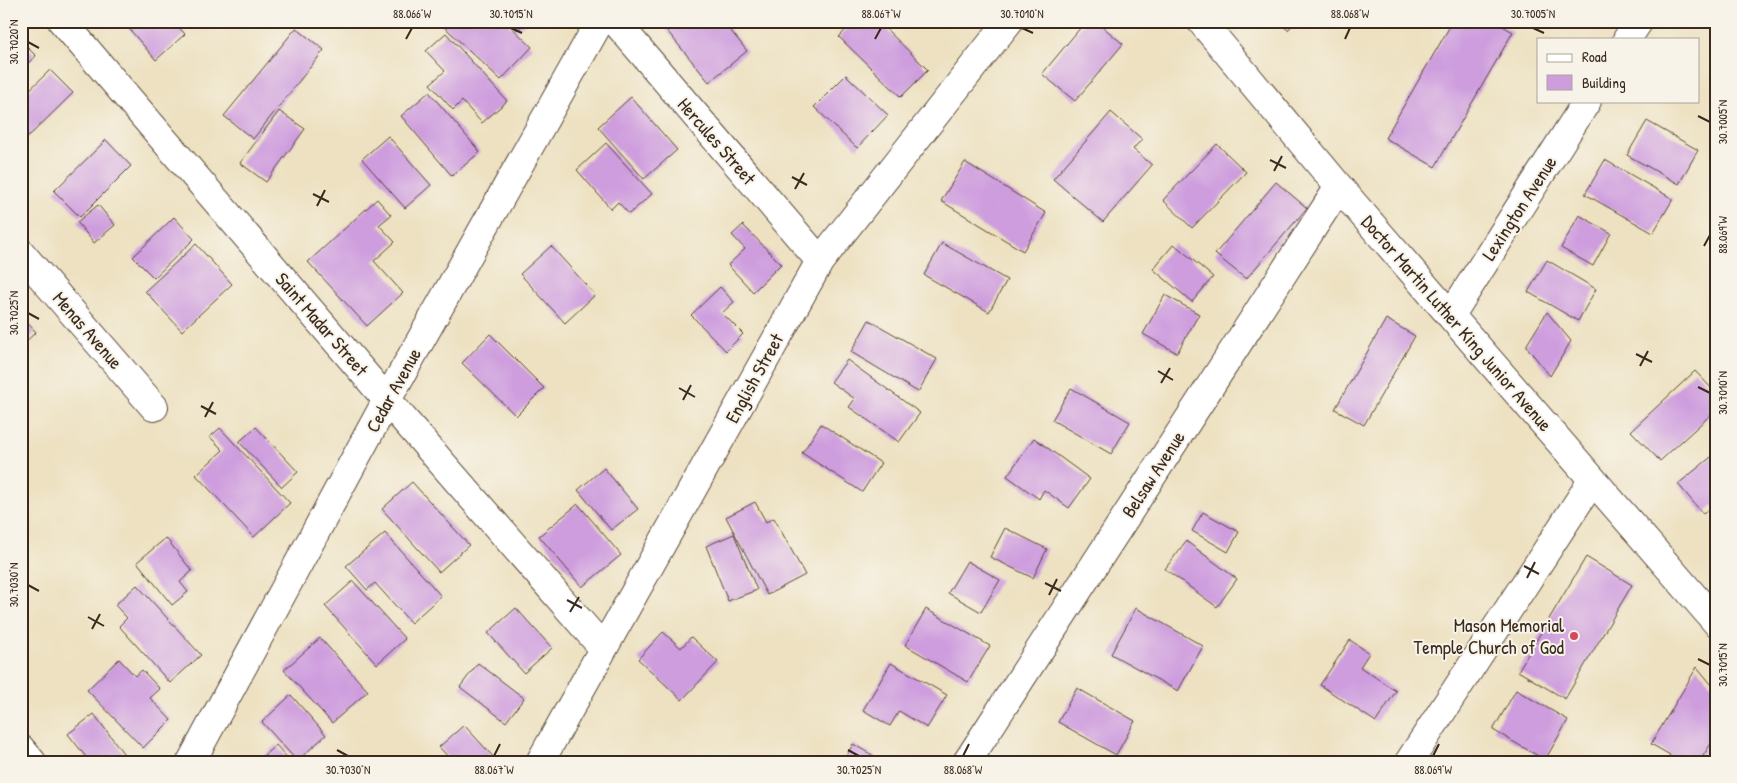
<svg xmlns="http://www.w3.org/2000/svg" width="1737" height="783" font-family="'Patrick Hand',sans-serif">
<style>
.building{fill:#ce9dde}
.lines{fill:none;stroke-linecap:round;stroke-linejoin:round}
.minor-casing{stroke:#564536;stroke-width:30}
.major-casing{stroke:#564536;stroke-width:30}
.minor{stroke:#fff;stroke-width:28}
.major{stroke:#fff;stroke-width:28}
.ticks{fill:none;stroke:#3b2a1e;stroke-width:2}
.poi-dot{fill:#d1495b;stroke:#f7f3e8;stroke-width:2}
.labels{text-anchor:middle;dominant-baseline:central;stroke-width:4;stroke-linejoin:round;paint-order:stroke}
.street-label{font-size:19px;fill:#3b2a1e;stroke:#f7f3e8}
.poi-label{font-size:19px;fill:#3b2a1e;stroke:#f7f3e8;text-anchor:end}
.neatline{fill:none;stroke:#3b2a1e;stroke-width:2}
.ticks-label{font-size:12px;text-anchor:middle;fill:#3b2a1e}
</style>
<rect width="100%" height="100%" fill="#f7f3e8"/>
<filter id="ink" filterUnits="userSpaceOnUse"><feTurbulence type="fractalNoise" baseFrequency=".02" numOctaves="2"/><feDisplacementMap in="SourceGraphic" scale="10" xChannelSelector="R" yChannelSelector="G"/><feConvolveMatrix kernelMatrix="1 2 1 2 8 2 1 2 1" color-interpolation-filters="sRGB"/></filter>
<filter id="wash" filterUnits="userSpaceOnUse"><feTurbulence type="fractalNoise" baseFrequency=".0096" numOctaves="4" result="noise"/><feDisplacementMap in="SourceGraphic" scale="20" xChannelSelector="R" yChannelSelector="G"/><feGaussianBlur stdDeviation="1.12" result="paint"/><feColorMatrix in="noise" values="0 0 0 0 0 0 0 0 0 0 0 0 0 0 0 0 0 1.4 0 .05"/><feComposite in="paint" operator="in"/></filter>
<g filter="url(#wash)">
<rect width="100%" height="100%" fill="#ede1c1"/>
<g id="blocks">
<path class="building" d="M 126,21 L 173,21 L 185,34 L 156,60 L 124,23 Z
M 438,21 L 505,21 L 532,47 L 501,80 Z
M 509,21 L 528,21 L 517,30 Z
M 659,21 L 723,21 L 747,51 L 709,82 Z
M 854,21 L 878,21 L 928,70 L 901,97 L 839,37 Z
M 1086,21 L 1096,21 L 1123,44 L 1075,101 L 1042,74 Z
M 1277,21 L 1296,21 L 1288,30 Z
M 1453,21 L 1494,21 L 1513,32 L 1435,167 L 1385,138 Z
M 296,28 L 324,50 L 253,139 L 224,116 Z
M 446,33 L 507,101 L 482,123 L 462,101 L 453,110 L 430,84 L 445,71 L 426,51 Z
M 21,41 L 36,56 L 21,69 Z
M 50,70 L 73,93 L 21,144 L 21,98 Z
M 846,75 L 888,115 L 857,148 L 814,107 Z
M 429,92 L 480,152 L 452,176 L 401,116 Z
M 631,97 L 677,150 L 644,179 L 598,127 Z
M 279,111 L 305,129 L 266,182 L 240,163 Z
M 1111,112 L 1142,139 L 1133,149 L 1152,165 L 1103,222 L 1053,179 Z
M 1647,121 L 1698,150 L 1679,184 L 1627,155 Z
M 388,136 L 431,185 L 405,208 L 362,159 Z
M 106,140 L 131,166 L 80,217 L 54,191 Z
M 606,143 L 652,194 L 629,214 L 618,202 L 611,209 L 577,170 Z
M 1217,144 L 1246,172 L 1192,228 L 1163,200 Z
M 1605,160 L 1673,199 L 1653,233 L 1585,194 Z
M 965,162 L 1046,213 L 1023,251 L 941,201 Z
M 1276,182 L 1307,208 L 1246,279 L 1215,254 Z
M 377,199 L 391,215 L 379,225 L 395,242 L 374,261 L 403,293 L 367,326 L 308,262 Z
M 98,205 L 115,225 L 94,243 L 77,222 Z
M 1579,215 L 1611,233 L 1593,266 L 1561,248 Z
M 174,217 L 194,239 L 154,278 L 133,257 Z
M 743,225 L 781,264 L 753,292 L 728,265 L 745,249 L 732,235 Z
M 942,243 L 1007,280 L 989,312 L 924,275 Z
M 196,244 L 232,284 L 182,331 L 145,291 Z
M 1174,244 L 1213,277 L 1192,302 L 1153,269 Z
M 551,246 L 595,295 L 565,323 L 520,274 Z
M 1547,260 L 1596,289 L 1578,321 L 1528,292 Z
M 720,287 L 734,302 L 722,313 L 743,334 L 726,351 L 691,315 Z
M 1165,295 L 1199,314 L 1177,353 L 1143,334 Z
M 1547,312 L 1571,341 L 1550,376 L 1526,346 Z
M 21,316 L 36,332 L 21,346 Z
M 1386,319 L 1415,336 L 1364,425 L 1335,409 Z
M 869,320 L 937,359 L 918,392 L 851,352 Z
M 490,334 L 544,388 L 516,416 L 462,363 Z
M 847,360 L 920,413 L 899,442 L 849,407 L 855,399 L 831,382 Z
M 1695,371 L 1716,393 L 1716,410 L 1660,461 L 1631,431 Z
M 1071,388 L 1130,422 L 1111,454 L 1052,420 Z
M 821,424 L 881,463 L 862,492 L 802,453 Z
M 256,427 L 298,472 L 282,487 L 239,442 Z
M 220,428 L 290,503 L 254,537 L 196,475 L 223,450 L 210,437 Z
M 1034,438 L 1090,479 L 1069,508 L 1044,490 L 1039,499 L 1007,476 Z
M 1716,453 L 1716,503 L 1703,514 L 1678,484 Z
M 604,468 L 638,509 L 611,530 L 578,490 Z
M 412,482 L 469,545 L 439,572 L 382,509 Z
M 755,502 L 766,522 L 774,518 L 805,575 L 767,595 L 726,517 Z
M 578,504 L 621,555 L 582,587 L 539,536 Z
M 1203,512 L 1239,532 L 1228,552 L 1192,531 Z
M 1005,528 L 1047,549 L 1033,578 L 990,557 Z
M 385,533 L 441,596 L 411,623 L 375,583 L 367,590 L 346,566 Z
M 734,534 L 757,590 L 728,601 L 706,546 Z
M 166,538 L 192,571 L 180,582 L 188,592 L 172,605 L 137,562 Z
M 1186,541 L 1237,579 L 1217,607 L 1165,569 Z
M 1586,557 L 1632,585 L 1565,699 L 1518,671 Z
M 967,561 L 1000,580 L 981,612 L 948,593 Z
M 353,581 L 405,639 L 377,664 L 325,606 Z
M 137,585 L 201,655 L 170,683 L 119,626 L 127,618 L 115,605 Z
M 516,608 L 552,648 L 524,673 L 488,633 Z
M 1136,608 L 1203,646 L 1178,691 L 1111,654 Z
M 926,609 L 990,646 L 968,682 L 905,645 Z
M 663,632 L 681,648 L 691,637 L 718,662 L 682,700 L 638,659 Z
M 320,638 L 368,691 L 332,723 L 284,670 Z
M 1350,640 L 1369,653 L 1360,667 L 1396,691 L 1376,722 L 1320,685 Z
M 119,659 L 135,676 L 142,670 L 160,689 L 150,698 L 171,720 L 143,748 L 87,690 Z
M 478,663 L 524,698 L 506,722 L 460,687 Z
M 891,663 L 947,695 L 927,728 L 899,711 L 890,726 L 863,710 Z
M 1697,667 L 1716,690 L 1716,736 L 1699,762 L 1666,762 L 1670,755 L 1651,744 Z
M 1077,688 L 1135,721 L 1116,755 L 1058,722 Z
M 1516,690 L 1568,720 L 1545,760 L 1493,730 Z
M 291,695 L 326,735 L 297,761 L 262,722 Z
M 94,714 L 129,761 L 128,762 L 90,762 L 68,734 Z
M 464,725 L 498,762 L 453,762 L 439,747 Z
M 853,744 L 884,762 L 843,762 Z
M 276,745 L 291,762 L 256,762 Z"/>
</g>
</g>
<g filter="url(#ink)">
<use href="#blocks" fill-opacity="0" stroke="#564536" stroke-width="1"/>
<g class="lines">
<defs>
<path id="minor" d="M 62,21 L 387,400 L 603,648
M 615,21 L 820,261
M 1627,39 L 1639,21
M 21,253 L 154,407
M 1451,315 L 1587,101
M 21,749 L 32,762
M 191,762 L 387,400 L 600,21
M 540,762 L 820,261 L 1009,21
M 967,762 L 1339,187
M 1409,762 L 1592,481"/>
<path id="major" d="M 1201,21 L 1339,187 L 1716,622"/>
</defs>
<use href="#minor" class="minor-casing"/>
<use href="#major" class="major-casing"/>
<use href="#minor" class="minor"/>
<use href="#major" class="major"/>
</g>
</g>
<path class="ticks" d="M 511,28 L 522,33M 1022,28 L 1033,33M 1533,28 L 1544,33M 406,39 L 412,28M 875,39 L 881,28M 1345,39 L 1350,28M 28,42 L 39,48M 1698,116 L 1710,122M 1270,160 L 1286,168M 1274,171 L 1282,156M 792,177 L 807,185M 795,189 L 804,173M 313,194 L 329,202M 317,206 L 325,190M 1704,246 L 1710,235M 28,313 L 39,319M 1636,354 L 1652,362M 1640,366 L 1648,351M 1158,371 L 1173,380M 1161,383 L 1170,368M 1698,387 L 1710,393M 679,388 L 695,397M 683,400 L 691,385M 201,406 L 216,414M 205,417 L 213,402M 1524,566 L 1539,574M 1527,578 L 1535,562M 1045,583 L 1061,591M 28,585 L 39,591M 1049,595 L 1057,579M 567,600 L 582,608M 570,612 L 579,597M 88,617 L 104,626M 92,629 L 100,614M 1698,659 L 1710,665M 337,750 L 348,756M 848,750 L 859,756M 494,756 L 500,744M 963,756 L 969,744M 1433,756 L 1439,744"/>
<circle class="poi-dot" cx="1574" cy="636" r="5"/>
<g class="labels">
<g class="street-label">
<text transform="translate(717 141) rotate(49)">Hercules Street</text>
<text transform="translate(1519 208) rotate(-57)">Lexington Avenue</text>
<text transform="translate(1457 323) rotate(49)">Doctor Martin Luther King Junior Avenue</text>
<text transform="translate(322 324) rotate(49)">Saint Madar Street</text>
<text transform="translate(88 330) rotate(49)">Menas Avenue</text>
<text transform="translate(754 378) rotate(-61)">English Street</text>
<text transform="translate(393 390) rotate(-61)">Cedar Avenue</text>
<text transform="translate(1153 474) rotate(-57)">Belsaw Avenue</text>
</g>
<g class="poi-label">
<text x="1564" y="625">Mason Memorial<tspan x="1564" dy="22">Temple Church of God</tspan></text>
</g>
</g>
<rect width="1737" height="783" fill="none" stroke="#f7f3e8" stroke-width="55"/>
<rect x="1537" y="38" width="162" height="65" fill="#f7f3e8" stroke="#aca397"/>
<rect x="1547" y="54" width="25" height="8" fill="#ffffff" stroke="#aca397"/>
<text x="1582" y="62" font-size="15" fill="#3b2a1e">Road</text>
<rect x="1547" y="75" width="25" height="15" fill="#ce9dde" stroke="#aca397"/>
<text x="1582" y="88" font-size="15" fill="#3b2a1e">Building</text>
<rect x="28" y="28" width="1682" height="728" class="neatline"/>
<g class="ticks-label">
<text x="412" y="18">88.066°W</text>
<text x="511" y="18">30.7015°N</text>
<text x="881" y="18">88.067°W</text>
<text x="1022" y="18">30.7010°N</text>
<text x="1350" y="18">88.068°W</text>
<text x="1533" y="18">30.7005°N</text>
<text transform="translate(14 42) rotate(-90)" y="4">30.7020°N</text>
<text transform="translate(1723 122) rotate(-90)" y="4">30.7005°N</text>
<text transform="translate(1723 235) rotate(-90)" y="4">88.069°W</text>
<text transform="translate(14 313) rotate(-90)" y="4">30.7025°N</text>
<text transform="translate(1723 393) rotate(-90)" y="4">30.7010°N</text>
<text transform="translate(14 585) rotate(-90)" y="4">30.7030°N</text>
<text transform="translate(1723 665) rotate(-90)" y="4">30.7015°N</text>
<text x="348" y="774">30.7030°N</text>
<text x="494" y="774">88.067°W</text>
<text x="859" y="774">30.7025°N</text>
<text x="963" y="774">88.068°W</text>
<text x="1433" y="774">88.069°W</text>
</g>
</svg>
